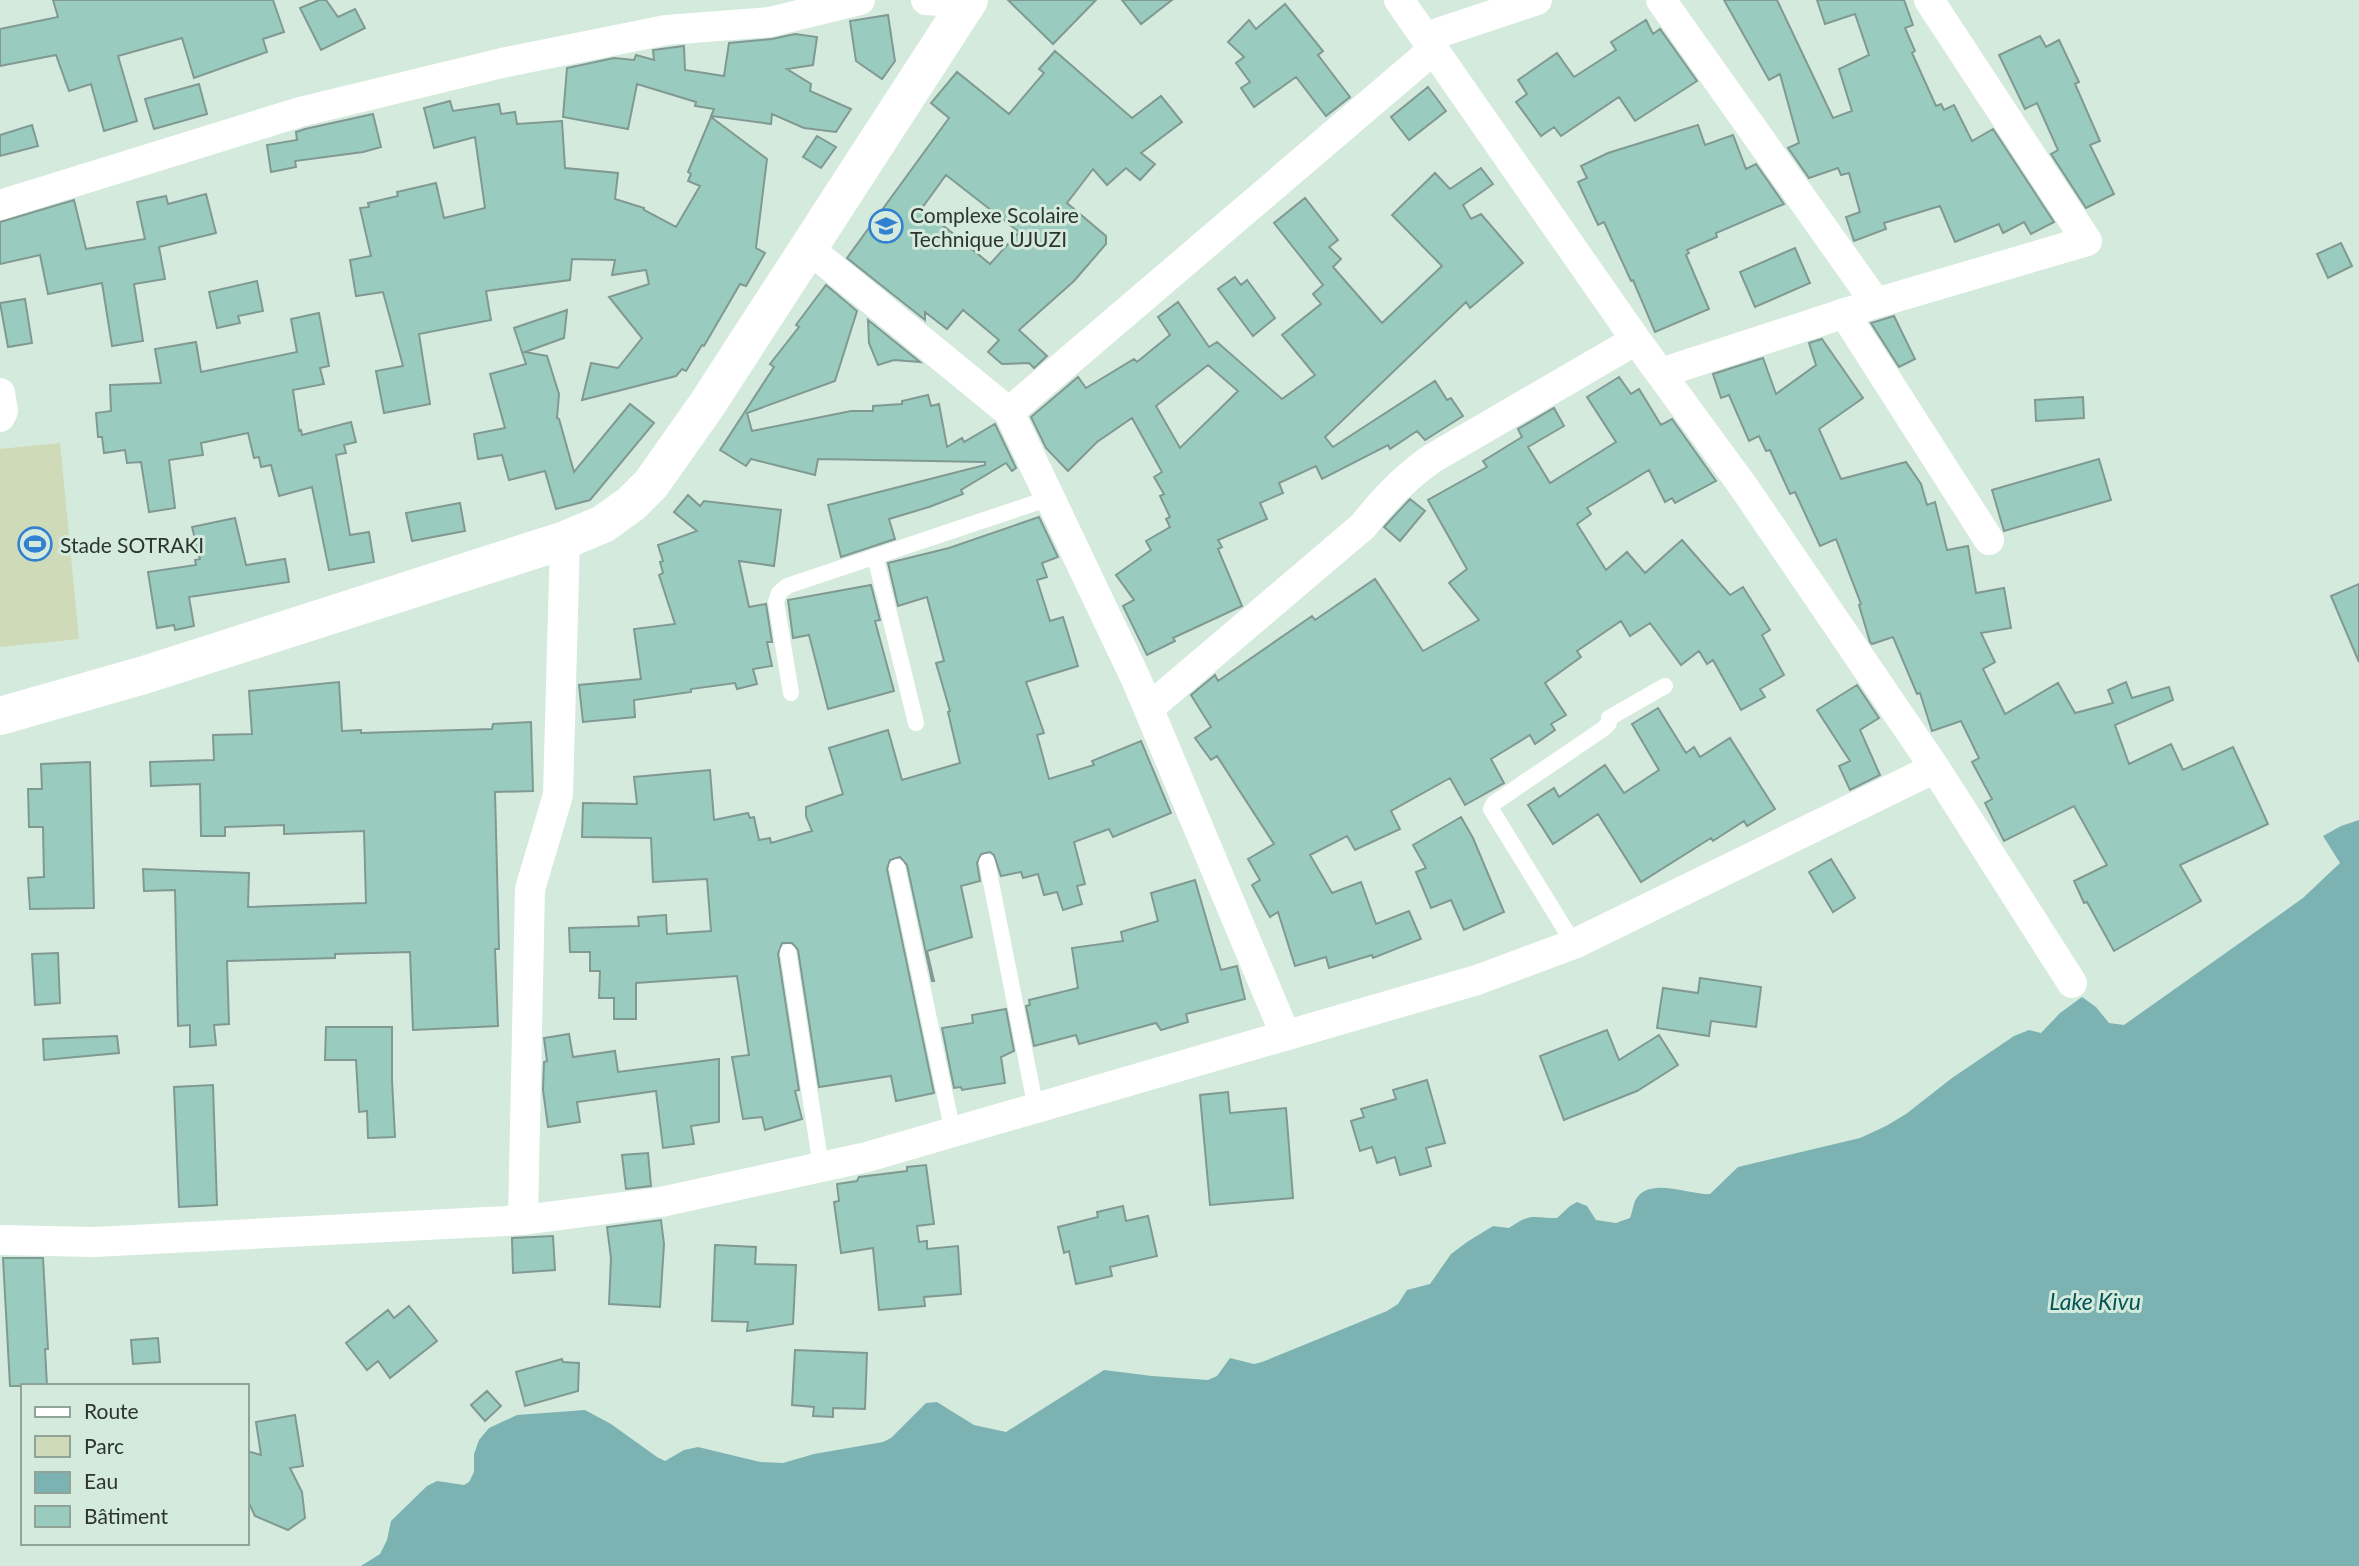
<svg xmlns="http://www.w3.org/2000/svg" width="2359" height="1566" font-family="Lato,sans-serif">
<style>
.green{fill:#cfdab8}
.water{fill:#7db2b2}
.building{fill:#99ccbf;stroke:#809992;stroke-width:2;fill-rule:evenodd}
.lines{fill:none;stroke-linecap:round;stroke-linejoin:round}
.service{stroke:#fff;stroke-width:16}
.minor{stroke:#fff;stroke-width:30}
.tertiary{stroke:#fff;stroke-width:38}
.labels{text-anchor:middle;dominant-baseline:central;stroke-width:6;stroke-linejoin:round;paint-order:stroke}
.poi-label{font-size:21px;fill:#2c3530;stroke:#d4eadc;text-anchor:start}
.water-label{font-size:23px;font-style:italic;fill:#025556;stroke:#d4eadc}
</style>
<rect width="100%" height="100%" fill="#d4eadc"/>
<path class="green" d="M 60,443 L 79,639 L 0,647 L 0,449 Z"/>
<path class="water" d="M 2359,820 L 2359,1566 L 361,1566 L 380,1554 L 387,1540 L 391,1521 L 427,1486 L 437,1481 L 464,1485 L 469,1482 L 474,1472 L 474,1454 L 479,1440 L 489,1428 L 517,1415 L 585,1410 L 611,1424 L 657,1457 L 665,1461 L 684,1450 L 698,1447 L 760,1462 L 783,1463 L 814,1454 L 883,1442 L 891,1438 L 926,1403 L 937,1402 L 974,1425 L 1006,1432 L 1104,1370 L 1152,1376 L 1208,1380 L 1217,1376 L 1230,1358 L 1254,1364 L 1262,1362 L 1387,1311 L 1398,1304 L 1407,1290 L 1430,1284 L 1451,1254 L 1467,1242 L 1493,1226 L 1509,1228 C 1533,1212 1530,1218 1557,1218 L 1570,1206 L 1577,1202 L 1587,1206 L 1596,1220 L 1616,1223 L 1630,1218 C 1632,1213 1633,1206 1635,1201 C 1648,1175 1691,1196 1710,1194 L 1738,1167 L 1860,1138 L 1886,1126 L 1906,1114 L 1952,1078 L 2014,1036 L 2029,1030 L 2041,1033 L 2060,1013 L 2082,997 L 2096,1007 L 2109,1023 L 2124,1025 L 2303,898 L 2340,863 L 2323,836 L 2341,826 Z"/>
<path class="building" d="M 53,0 L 273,0 L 284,32 L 263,39 L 267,52 L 194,78 L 182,38 L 118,56 L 137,121 L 104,131 L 91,84 L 69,91 L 56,55 L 0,66 L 0,29 L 58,17 Z
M 319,0 L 326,0 L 338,17 L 355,9 L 365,28 L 321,50 L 300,8 Z
M 1008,0 L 1096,0 L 1053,44 Z
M 1122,0 L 1172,0 L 1141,24 Z
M 1724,0 L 1777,0 L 1833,118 L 1852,111 L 1839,69 L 1869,55 L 1855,14 L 1825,24 L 1817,0 L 1904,0 L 1913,25 L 1905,28 L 1915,51 L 1912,53 L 1936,106 L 1941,104 L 1944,110 L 1954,105 L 1972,141 L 1993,129 L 2054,222 L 2031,234 L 2024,222 L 2003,233 L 1999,224 L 1955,242 L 1940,206 L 1884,223 L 1886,229 L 1854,241 L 1846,217 L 1860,212 L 1849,173 L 1841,175 L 1838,168 L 1809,178 L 1788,148 L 1799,143 L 1780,74 L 1769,80 Z
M 1285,4 L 1323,51 L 1318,55 L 1350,97 L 1326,116 L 1296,77 L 1254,107 L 1241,88 L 1250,82 L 1236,63 L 1244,57 L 1228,42 L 1249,20 L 1256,29 Z
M 888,15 L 895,61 L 882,79 L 856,61 L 850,21 Z
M 1646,20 L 1653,34 L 1660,29 L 1697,81 L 1635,121 L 1619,97 L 1561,136 L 1554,127 L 1541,136 L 1516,102 L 1527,94 L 1518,80 L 1557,53 L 1574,77 L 1616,50 L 1611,42 Z
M 795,34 L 817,37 L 813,65 L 787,69 L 811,84 L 810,91 L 851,109 L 836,132 L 804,128 L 772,114 L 771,124 L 711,116 L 714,109 L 695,106 L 696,102 L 637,84 L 628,129 L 563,117 L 567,68 L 614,58 L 634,60 L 636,55 L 654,60 L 653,50 L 684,46 L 685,70 L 724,76 L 729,43 L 772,39 Z
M 2040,36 L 2046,47 L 2059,40 L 2079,82 L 2075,84 L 2100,141 L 2090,145 L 2114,194 L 2086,208 L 2051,154 L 2058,150 L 2037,103 L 2025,109 L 1999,55 Z
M 1055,51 L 1132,118 L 1161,96 L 1182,122 L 1141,153 L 1155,164 L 1140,180 L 1126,168 L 1107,185 L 1093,169 L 1067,203 L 1106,236 L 1106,244 L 1074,281 L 1019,330 L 1047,356 L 1034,368 L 1029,363 L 1002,364 L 988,352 L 999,340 L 963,310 L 947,329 L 925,312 L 925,320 L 847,258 L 949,118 L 931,103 L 957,72 L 1009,114 L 1044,73 L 1039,69 ZM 946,175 L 1019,232 L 990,264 L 922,208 Z
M 199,84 L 207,114 L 154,129 L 145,99 Z
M 1428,87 L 1446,111 L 1409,140 L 1391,117 Z
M 450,101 L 453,111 L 499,104 L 501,114 L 515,112 L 517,124 L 562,121 L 565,168 L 618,173 L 615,199 L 644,208 L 644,210 L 676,227 L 700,186 L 688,181 L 691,174 L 688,172 L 711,117 L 767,159 L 756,248 L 765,253 L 746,286 L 740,284 L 704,346 L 702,345 L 686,371 L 682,369 L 676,376 L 582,400 L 591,363 L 618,368 L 642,338 L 609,297 L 649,284 L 646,270 L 612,275 L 615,260 L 572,259 L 570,280 L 486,291 L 491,320 L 419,334 L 430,404 L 384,413 L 376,371 L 403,366 L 383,292 L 356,296 L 350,260 L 371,256 L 360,208 L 369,207 L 368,203 L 398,196 L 397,192 L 436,183 L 444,218 L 485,208 L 475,137 L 434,148 L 424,108 Z
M 373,114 L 381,147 L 363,152 L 295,161 L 296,167 L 271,172 L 267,145 L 297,140 L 296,132 L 305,129 Z
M 32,125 L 38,146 L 0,156 L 0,135 Z
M 1698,125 L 1705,145 L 1733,135 L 1746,169 L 1756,164 L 1784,204 L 1716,233 L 1717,237 L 1687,250 L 1689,253 L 1686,255 L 1709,309 L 1655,332 L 1633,280 L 1631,281 L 1604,222 L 1598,225 L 1578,182 L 1587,178 L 1581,166 L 1608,153 Z
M 817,136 L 836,147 L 821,168 L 803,157 Z
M 1481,168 L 1493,184 L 1463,205 L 1471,219 L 1481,214 L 1523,263 L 1470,308 L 1466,302 L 1325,437 L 1333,447 L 1435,381 L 1447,400 L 1451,398 L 1463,416 L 1425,440 L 1417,431 L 1390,449 L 1388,445 L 1322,479 L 1316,466 L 1279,483 L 1283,493 L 1260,503 L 1267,519 L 1218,540 L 1222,547 L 1218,549 L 1242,606 L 1173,638 L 1175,641 L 1147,655 L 1123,606 L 1134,600 L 1116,575 L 1151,550 L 1146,541 L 1170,527 L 1166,519 L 1170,517 L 1160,496 L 1164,494 L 1154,477 L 1162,472 L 1132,418 L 1097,442 L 1068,471 L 1046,448 L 1031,417 L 1078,377 L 1086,388 L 1134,359 L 1137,362 L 1170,335 L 1158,317 L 1178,302 L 1209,347 L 1217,342 L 1282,399 L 1315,375 L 1282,335 L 1321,304 L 1313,294 L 1323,285 L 1274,223 L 1305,198 L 1338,240 L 1329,247 L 1341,259 L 1333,267 L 1382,323 L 1442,266 L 1392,215 L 1435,173 L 1450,189 ZM 1208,365 L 1238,391 L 1180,448 L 1156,406 Z
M 206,194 L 216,233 L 159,247 L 165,279 L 134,284 L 143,341 L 112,346 L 102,283 L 48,294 L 40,255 L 0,264 L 0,222 L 74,200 L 86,249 L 145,239 L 137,202 L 166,196 L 168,204 Z
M 2341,243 L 2352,266 L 2328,278 L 2317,254 Z
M 1795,248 L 1810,283 L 1755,307 L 1740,272 Z
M 1235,277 L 1241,285 L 1247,280 L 1275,318 L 1253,336 L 1218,289 Z
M 257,281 L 263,311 L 238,316 L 240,323 L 217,328 L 209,292 Z
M 826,285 L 857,311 L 835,381 L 747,413 L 752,431 L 851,411 L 873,411 L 873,406 L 902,404 L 902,401 L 928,395 L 931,406 L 939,404 L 947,447 L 962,438 L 964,442 L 995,424 L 1016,468 L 1012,471 L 1006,463 L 961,490 L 963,494 L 929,507 L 889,519 L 895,539 L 841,557 L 828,505 L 985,465 L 985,462 L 818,459 L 815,475 L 751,459 L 746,466 L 720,450 L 774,367 L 770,364 L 799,327 L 796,325 Z
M 25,299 L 32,343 L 8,347 L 0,303 Z
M 567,310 L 564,338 L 525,352 L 547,356 L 559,394 L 557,418 L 559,419 L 574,472 L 630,404 L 654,423 L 590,500 L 556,509 L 545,471 L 509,480 L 502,455 L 478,459 L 474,434 L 505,428 L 490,374 L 526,364 L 514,328 Z
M 319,313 L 329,366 L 320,368 L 324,384 L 293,390 L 299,431 L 301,430 L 302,435 L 351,422 L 356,442 L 344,445 L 346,453 L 336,455 L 350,535 L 369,532 L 374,562 L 329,570 L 312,487 L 279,496 L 271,465 L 261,467 L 259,457 L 254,458 L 248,433 L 201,443 L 203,455 L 169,460 L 175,508 L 149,512 L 141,462 L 127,463 L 125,450 L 104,453 L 102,437 L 98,437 L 96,413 L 111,411 L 110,385 L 161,383 L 155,349 L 196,342 L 201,372 L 297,352 L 291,319 Z
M 1894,316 L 1915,359 L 1899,367 L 1871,323 Z
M 868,320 L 920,362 L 894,360 L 878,365 L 869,343 Z
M 1822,339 L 1863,398 L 1819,429 L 1841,479 L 1906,462 L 1921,484 L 1927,505 L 1935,502 L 1947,550 L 1968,546 L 1976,593 L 2004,588 L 2011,628 L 1981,633 L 1995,662 L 1983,669 L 2005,714 L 2058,683 L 2075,713 L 2113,703 L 2108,690 L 2126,682 L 2132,698 L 2169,687 L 2173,700 L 2115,725 L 2129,764 L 2171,744 L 2183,770 L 2233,747 L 2268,824 L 2180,865 L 2201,901 L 2114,951 L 2087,902 L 2084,903 L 2074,881 L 2107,865 L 2074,806 L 2004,841 L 1985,803 L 1992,799 L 1972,762 L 1979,758 L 1961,721 L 1932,731 L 1920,693 L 1917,694 L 1893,637 L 1872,644 L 1870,642 L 1859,605 L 1861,604 L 1836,539 L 1820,546 L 1795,492 L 1790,494 L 1770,450 L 1766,451 L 1759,436 L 1749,441 L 1729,395 L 1721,398 L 1713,374 L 1763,358 L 1776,394 L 1816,365 L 1809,343 Z
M 1619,377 L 1631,394 L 1639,389 L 1661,425 L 1672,419 L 1716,481 L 1675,503 L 1672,498 L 1665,502 L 1649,470 L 1587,508 L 1591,514 L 1577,524 L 1606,570 L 1627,552 L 1645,573 L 1682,540 L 1730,595 L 1743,587 L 1770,630 L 1762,635 L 1784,675 L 1760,689 L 1765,697 L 1741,710 L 1713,660 L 1707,664 L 1699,651 L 1681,665 L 1650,623 L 1630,636 L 1621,621 L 1577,651 L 1581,657 L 1545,683 L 1566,715 L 1551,724 L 1555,730 L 1535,744 L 1530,735 L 1491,759 L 1504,783 L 1465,805 L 1450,778 L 1391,811 L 1400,829 L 1355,850 L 1347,836 L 1310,855 L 1332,893 L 1361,882 L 1376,924 L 1409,911 L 1421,939 L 1373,958 L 1372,955 L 1329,968 L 1326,957 L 1295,966 L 1278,912 L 1270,917 L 1252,885 L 1260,880 L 1248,859 L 1274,844 L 1217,756 L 1211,760 L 1195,738 L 1211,727 L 1191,695 L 1215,675 L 1218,681 L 1312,616 L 1315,620 L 1375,579 L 1423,651 L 1479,620 L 1449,583 L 1467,569 L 1428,500 L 1487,467 L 1483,461 L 1522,437 L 1518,429 L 1554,408 L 1564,426 L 1528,447 L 1550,483 L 1616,442 L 1587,397 Z
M 2083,397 L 2084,418 L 2036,421 L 2035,400 Z
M 2099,459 L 2111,500 L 2004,531 L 1992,490 Z
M 688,495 L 700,506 L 704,501 L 781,510 L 774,566 L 739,561 L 749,607 L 766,604 L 772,642 L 767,642 L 772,666 L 753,669 L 757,684 L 737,689 L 735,683 L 691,689 L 691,692 L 634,700 L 635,717 L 583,722 L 579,685 L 641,679 L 634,629 L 675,624 L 659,575 L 663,573 L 660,562 L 663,561 L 658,545 L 697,531 L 674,512 Z
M 1410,499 L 1425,511 L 1400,541 L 1384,527 Z
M 460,503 L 465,531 L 412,541 L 406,513 Z
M 1039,517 L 1058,557 L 1042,563 L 1047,577 L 1037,580 L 1050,621 L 1063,617 L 1078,666 L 1026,682 L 1044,733 L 1037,735 L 1049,779 L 1094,765 L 1092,761 L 1141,741 L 1171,813 L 1113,837 L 1109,829 L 1074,842 L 1085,884 L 1077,886 L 1082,904 L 1063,910 L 1057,892 L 1044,895 L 1038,874 L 1023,878 L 1021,872 L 1001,876 L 994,855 L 990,852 L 981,854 L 977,863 L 980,881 L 961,886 L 972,937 L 927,951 L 934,981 L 932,981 L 907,865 L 900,857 L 890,860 L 887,869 L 934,1093 L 896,1101 L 891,1076 L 819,1087 L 798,950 L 792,943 L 782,943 L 778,954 L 799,1090 L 795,1091 L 802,1119 L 765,1130 L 762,1117 L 743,1119 L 732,1057 L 749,1055 L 737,976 L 636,983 L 636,1019 L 614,1019 L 614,998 L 599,998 L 600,971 L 590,971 L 590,952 L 570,952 L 569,928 L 639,926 L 638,917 L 666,915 L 667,934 L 711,931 L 707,879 L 653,882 L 651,838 L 582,837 L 583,803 L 637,804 L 634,777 L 710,770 L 714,820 L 748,813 L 750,818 L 754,817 L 759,840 L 770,838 L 771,843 L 812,831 L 806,816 L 806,807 L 843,794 L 829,748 L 888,730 L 902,780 L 960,763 L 948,712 L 950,711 L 936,663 L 944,661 L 927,597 L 898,606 L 888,563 L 949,548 Z
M 235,518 L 246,565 L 285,559 L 289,582 L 189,597 L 194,626 L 175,630 L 174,625 L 157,628 L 148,572 L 196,565 L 195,560 L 200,559 L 192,527 Z
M 2359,584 L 2359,662 L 2331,596 Z
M 871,585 L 880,620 L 875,621 L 894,691 L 828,709 L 809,635 L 793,638 L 788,600 Z
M 339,682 L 342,731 L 361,730 L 361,733 L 492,729 L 493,724 L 531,722 L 533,791 L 495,792 L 499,949 L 495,949 L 498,1026 L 413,1030 L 410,952 L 335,954 L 335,958 L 227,961 L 229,1024 L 214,1025 L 216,1045 L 190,1047 L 190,1025 L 178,1026 L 175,890 L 144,891 L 143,869 L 249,873 L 248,907 L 366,903 L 364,831 L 284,834 L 284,825 L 225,827 L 225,836 L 201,836 L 200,784 L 151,786 L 150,762 L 214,760 L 213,735 L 252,734 L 249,691 Z
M 1857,685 L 1879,718 L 1860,730 L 1880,775 L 1850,790 L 1839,766 L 1850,761 L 1817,710 Z
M 1658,708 L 1686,753 L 1694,747 L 1700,757 L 1730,738 L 1775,809 L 1747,826 L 1744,821 L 1713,841 L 1711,838 L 1641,882 L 1598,814 L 1553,844 L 1528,805 L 1554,788 L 1559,797 L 1605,765 L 1624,793 L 1659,770 L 1632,724 Z
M 90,762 L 94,908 L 30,909 L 28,878 L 44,877 L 43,827 L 29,827 L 28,789 L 42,789 L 41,764 Z
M 1461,817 L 1473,838 L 1504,912 L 1464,930 L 1451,900 L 1431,908 L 1416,872 L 1426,868 L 1413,845 Z
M 1831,859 L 1855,898 L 1833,912 L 1809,872 Z
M 1195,880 L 1221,970 L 1237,966 L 1245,999 L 1186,1014 L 1188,1022 L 1161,1030 L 1156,1023 L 1079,1044 L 1076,1035 L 1034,1046 L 1026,1006 L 1030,1005 L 1029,1000 L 1078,988 L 1072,948 L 1123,941 L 1121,932 L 1158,921 L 1151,893 Z
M 58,953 L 60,1003 L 35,1005 L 32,954 Z
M 1700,978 L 1761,987 L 1756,1027 L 1711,1021 L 1709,1036 L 1657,1028 L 1663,988 L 1698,993 Z
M 1006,1009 L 1014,1051 L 1001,1057 L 1005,1083 L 962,1090 L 961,1087 L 954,1088 L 942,1028 L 973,1023 L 972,1015 Z
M 326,1027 L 392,1027 L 392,1080 L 395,1137 L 368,1138 L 367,1111 L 359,1112 L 356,1060 L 325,1060 Z
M 1607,1030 L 1619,1060 L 1659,1035 L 1678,1065 L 1637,1091 L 1564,1120 L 1540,1056 Z
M 569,1034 L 573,1057 L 615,1051 L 618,1072 L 719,1059 L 719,1122 L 691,1126 L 694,1144 L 663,1148 L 656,1091 L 577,1102 L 580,1122 L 548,1127 L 543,1090 L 544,1062 L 547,1061 L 544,1038 Z
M 117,1036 L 119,1053 L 44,1060 L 43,1039 Z
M 1427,1080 L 1445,1143 L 1426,1148 L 1431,1166 L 1400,1175 L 1395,1157 L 1377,1163 L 1372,1147 L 1360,1151 L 1351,1121 L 1364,1117 L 1361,1109 L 1396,1099 L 1393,1090 Z
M 213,1085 L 217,1205 L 179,1207 L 174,1087 Z
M 1228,1092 L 1230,1113 L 1286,1108 L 1293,1198 L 1210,1205 L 1200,1095 Z
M 648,1153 L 651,1186 L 626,1189 L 622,1155 Z
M 926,1165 L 934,1224 L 917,1226 L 919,1242 L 927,1241 L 927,1249 L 958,1246 L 961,1294 L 924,1297 L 925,1306 L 879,1310 L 873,1248 L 841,1253 L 834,1202 L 839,1201 L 837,1184 L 857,1181 L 859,1177 L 907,1171 L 907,1167 Z
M 1123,1206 L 1126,1221 L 1148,1216 L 1157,1256 L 1110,1267 L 1112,1276 L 1076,1284 L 1069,1251 L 1064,1253 L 1058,1227 L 1098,1217 L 1097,1212 Z
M 661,1220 L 664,1244 L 660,1307 L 609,1304 L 611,1258 L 607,1227 Z
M 553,1236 L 555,1270 L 513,1273 L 512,1238 Z
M 715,1245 L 756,1247 L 755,1264 L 796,1265 L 793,1324 L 747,1331 L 748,1322 L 712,1321 Z
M 3,1258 L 43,1258 L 48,1349 L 45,1349 L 47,1386 L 10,1386 Z
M 409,1306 L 437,1341 L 390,1378 L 378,1361 L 367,1370 L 346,1343 L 388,1310 L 394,1318 Z
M 158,1338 L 160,1362 L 133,1364 L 131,1340 Z
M 795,1350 L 867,1353 L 865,1409 L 833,1408 L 833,1417 L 813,1416 L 814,1407 L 792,1405 Z
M 562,1359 L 563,1362 L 579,1363 L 578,1391 L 525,1406 L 516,1372 Z
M 487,1391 L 501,1406 L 485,1421 L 471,1405 Z
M 295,1415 L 303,1466 L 290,1468 L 302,1492 L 305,1518 L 288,1530 L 255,1516 L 247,1499 L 247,1451 L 261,1455 L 256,1422 Z"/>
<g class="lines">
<path class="service" d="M 875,556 L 916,723
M 791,693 L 776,602 L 779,593 L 787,586 L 1050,498
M 987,862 L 1036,1109
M 897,867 L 953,1133
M 1574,944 L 1491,809 L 1494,803 L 1603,729 L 1609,723 L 1609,718 L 1665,686
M 788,952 L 821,1167"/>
<path class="minor" d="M 926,0 L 967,3
M 1399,0 L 1636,340 L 1743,486 L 1935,768 L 2072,983
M 1661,0 L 1876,303
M 1426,37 L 1537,0
M 0,205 L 300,112 L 502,63 L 666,30 L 770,22 L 860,0
M 808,248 L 1009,412 L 1136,679 L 1285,1034
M 1844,313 L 1989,540
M 1661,373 L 1876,303 L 2087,241 L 1929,0
M 0,393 L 3,411 L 0,417
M 1009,412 L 1434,49
M 1149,708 L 1363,526 C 1384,499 1405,477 1433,458 L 1636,340
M 523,1220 L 530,889 L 558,795 L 565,540
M 0,1240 L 94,1242 L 523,1220 L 661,1202 L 867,1157 L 1477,980 L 1574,944 L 1935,768"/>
<path class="tertiary" d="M 0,716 L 144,675 L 565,540 L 603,524 L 631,504 L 651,484 L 706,406 L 969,0"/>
</g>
<defs>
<symbol id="school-ring" viewBox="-11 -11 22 22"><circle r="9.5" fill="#d4eadc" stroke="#3281d1" stroke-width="1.5"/><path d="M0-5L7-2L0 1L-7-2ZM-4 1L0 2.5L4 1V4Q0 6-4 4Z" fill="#3281d1"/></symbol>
<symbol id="stadium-ring" viewBox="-11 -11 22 22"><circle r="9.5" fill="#d4eadc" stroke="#3281d1" stroke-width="1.5"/><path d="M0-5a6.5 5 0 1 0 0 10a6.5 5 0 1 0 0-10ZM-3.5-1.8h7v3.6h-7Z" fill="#3281d1"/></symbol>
</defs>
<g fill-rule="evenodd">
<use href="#school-ring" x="867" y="207" width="38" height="38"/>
<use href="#stadium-ring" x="16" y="525" width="38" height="38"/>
</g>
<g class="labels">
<g class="poi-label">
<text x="910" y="214">Complexe Scolaire<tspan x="910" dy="24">Technique UJUZI</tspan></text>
<text x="60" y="544">Stade SOTRAKI</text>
</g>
<g class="water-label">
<text x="2095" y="1301">Lake Kivu</text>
</g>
</g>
<rect x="21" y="1384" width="228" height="161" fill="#d4eadc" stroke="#91a297" stroke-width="2"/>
<rect x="35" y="1407" width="35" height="10" fill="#ffffff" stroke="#91a297" stroke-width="2"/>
<text x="84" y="1419" font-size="21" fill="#2c3530">Route</text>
<rect x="35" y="1436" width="35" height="21" fill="#cfdab8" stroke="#91a297" stroke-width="2"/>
<text x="84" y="1454" font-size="21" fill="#2c3530">Parc</text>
<rect x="35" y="1472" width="35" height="21" fill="#7db2b2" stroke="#91a297" stroke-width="2"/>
<text x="84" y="1489" font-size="21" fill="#2c3530">Eau</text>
<rect x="35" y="1506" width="35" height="21" fill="#99ccbf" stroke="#91a297" stroke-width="2"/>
<text x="84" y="1524" font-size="21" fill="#2c3530">Bâtiment</text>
</svg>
